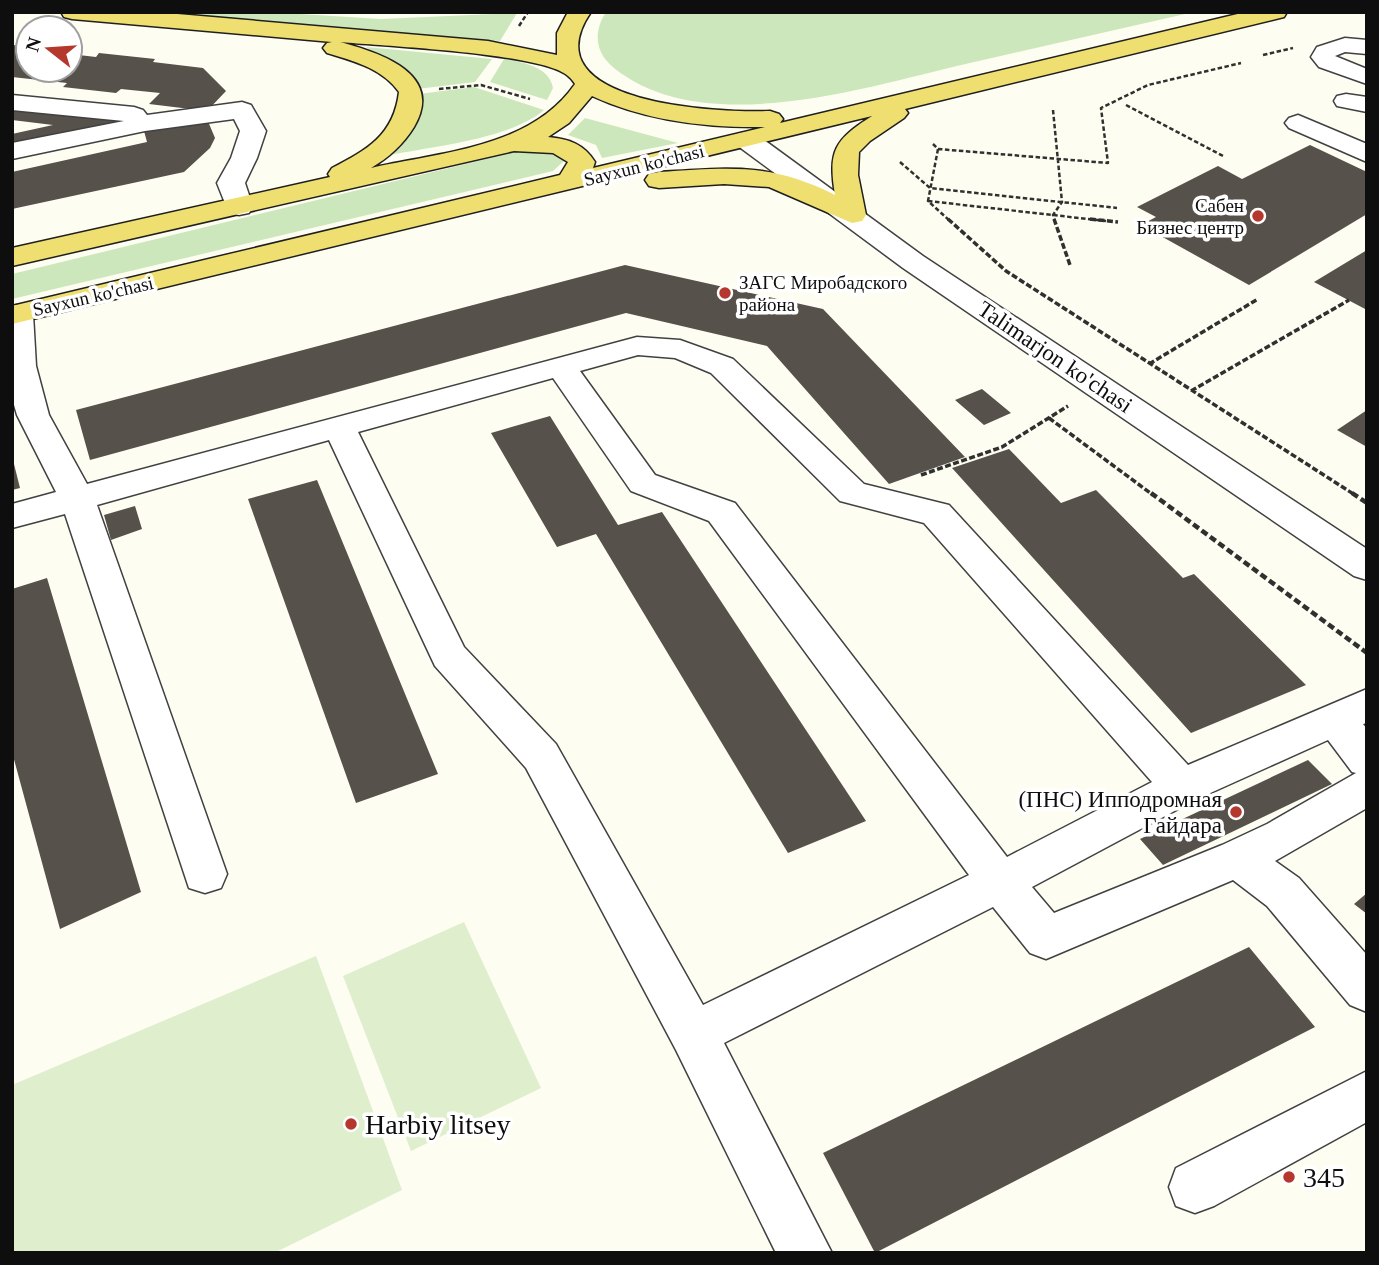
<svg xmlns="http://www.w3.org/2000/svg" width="1379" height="1265" font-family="'Times New Roman',serif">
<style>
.green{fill:#cde7bc}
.pitch{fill:#dfeecd}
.building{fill:#56514b}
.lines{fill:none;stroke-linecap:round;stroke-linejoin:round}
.minor-casing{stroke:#414141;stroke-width:3}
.major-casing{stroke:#1f1f1f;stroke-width:3}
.path-far2{stroke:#303030;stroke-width:2.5;stroke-dasharray:4.5 2.5;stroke-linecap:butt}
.path-far1{stroke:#303030;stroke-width:3.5;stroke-dasharray:6 2.5;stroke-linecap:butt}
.path{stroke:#303030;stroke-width:4.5;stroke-dasharray:7 3.5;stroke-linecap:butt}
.minor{fill:#fff;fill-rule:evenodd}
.major{fill:#efdf70;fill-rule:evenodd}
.poi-dot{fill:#b5382f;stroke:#fff;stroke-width:2.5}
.labels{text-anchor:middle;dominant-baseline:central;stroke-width:7;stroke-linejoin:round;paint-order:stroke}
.far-street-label{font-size:19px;fill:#0e0e0e;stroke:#fff}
.far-poi-label{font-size:19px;fill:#0e0e0e;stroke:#fff;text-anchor:end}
.street-label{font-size:23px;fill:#0e0e0e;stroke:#fff}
.poi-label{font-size:23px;fill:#0e0e0e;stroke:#fff;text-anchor:end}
.near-poi-label{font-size:28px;fill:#0e0e0e;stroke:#fff;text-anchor:start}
</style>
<rect width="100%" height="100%" fill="#fefdf1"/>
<path class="green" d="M 152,12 L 268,12 L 381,19 L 517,13 L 500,41 Z
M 606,12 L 1194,12 C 1119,29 1045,46 970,63 C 869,86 705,141 614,68 C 595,53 593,32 606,12 Z
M 366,47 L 492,59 L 475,82 L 417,89 L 405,72 Z
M 504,59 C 523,62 550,67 553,88 L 547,100 L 490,82 Z
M 474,87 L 544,110 C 510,139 434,146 390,155 L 419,94 Z
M 585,118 L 678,143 L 602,158 L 596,145 L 568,135 Z
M 536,147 L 551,149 L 565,160 L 553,171 L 12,299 L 12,274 Z"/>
<path class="pitch" d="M 464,922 L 541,1088 L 411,1151 L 343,976 Z
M 316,956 L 402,1190 L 274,1253 L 12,1253 L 12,1085 Z"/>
<path class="building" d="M 12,45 L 28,46 L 28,70 L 70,70 L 70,54 L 96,57 L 99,53 L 155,59 L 153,62 L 203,68 L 226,91 L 207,111 L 149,104 L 160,93 L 121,89 L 116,93 L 63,87 L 67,83 L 12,77 Z
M 12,109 L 121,121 L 12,143 L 12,134 L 53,125 L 12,120 Z
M 207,119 L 215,138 L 210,148 L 184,172 L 12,209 L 12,172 L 147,142 L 144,131 Z
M 1310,145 L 1367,172 L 1367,214 L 1249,285 L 1141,225 L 1156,217 L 1137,207 L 1218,166 L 1242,179 Z
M 1367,250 L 1367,310 L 1314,282 Z
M 625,265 L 823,309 L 965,457 L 889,484 L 767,346 L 626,313 L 90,460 L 76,410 Z
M 982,389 L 1011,413 L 984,425 L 955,400 Z
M 1367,410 L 1367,447 L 1337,430 Z
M 550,416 L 618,525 L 662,512 L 866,821 L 788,853 L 596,534 L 557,547 L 491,433 Z
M 1009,449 L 1061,503 L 1096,490 L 1183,578 L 1194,574 L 1306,685 L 1191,733 L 952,468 Z
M 12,456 L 20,488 L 12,490 Z
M 317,480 L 438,774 L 356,803 L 248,499 Z
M 135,506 L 142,529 L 111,540 L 104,515 Z
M 47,578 L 141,892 L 60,929 L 12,752 L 12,589 Z
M 1308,760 L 1332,784 L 1163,865 L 1140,839 Z
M 1367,893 L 1367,914 L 1354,904 Z
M 1249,947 L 1315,1027 L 875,1253 L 823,1153 Z"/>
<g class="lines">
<defs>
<path id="minor" d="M 1345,38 L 1367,40 L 1367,54 L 1345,52 L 1335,56 L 1367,69 L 1367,84 L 1319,67 L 1311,57 L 1317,47 Z
M 1346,94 L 1367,97 L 1367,112 L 1337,106 L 1334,101 L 1337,96 Z
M 12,95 L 134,107 L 143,110 L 147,115 L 242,102 L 251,105 L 266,131 L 257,158 L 245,183 L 253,207 L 249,213 L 239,215 L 229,213 L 217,183 L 231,158 L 240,131 L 234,119 L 145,131 L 12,159 L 12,143 L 124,121 L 12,110 Z
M 1298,115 L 1367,144 L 1367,162 L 1289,128 L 1285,123 L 1289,118 Z
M 747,132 L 756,134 L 923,256 L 1367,549 L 1367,580 L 1354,576 L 903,268 L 738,146 L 734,140 L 738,134 Z
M 18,305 L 29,308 L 33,314 L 36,366 L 49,415 L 87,484 L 637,337 L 680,340 L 733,359 L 864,484 L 949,505 L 1188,765 L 1367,689 L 1367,723 L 1363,724 L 1367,729 L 1367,808 L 1275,861 L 1299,878 L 1367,955 L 1367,1012 L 1350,1005 L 1267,906 L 1233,880 L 1046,959 L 1030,953 L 993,907 L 724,1043 L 832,1253 L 776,1253 L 676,1050 L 526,768 L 435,666 L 329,440 L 97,505 L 227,874 L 221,888 L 205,893 L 189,888 L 65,514 L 12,528 L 12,504 L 56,492 L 17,415 L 12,398 L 12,306 ZM 638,355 L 675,358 L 711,373 L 840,501 L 924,523 L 1152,782 L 1007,857 L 735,503 L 655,475 L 580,371 ZM 553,378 L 631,491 L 709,521 L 969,875 L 703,1005 L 556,744 L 464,647 L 358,432 ZM 1328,740 L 1352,772 L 1356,773 L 1267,824 L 1222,845 L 1054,913 L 1032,887 L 1197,799 Z
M 1367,1071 L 1367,1122 L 1214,1206 L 1195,1213 L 1176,1206 L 1169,1187 L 1176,1168 Z"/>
<path id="major" d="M 61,12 L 154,12 L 488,41 L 557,55 L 557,33 L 568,12 L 591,12 C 527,105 722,113 770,111 L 779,114 L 783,119 L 780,123 L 1246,12 L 1287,12 L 1284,17 L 905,109 L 908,113 L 904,118 L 870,141 L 859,152 L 858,175 L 866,215 L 862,221 L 852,223 L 769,187 L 724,184 L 659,188 L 649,186 L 645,180 L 649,174 L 659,172 C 728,168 770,162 835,195 C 828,151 834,140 872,116 L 12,324 L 12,306 L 560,175 L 568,162 L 553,153 L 514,151 L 12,266 L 12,248 L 330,177 L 328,174 L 332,168 C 367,150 394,135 399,92 C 382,68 353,61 327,53 L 323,48 L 327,43 L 332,42 L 72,19 L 64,17 ZM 340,42 C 381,46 543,53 568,76 C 571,78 573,81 575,84 C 531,148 441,152 371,168 C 388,158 403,145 414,127 C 445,74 381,53 340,42 ZM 592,96 C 646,121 706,128 765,127 L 593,168 L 595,162 C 584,144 569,139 548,137 L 569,123 Z"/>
</defs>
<use href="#minor" class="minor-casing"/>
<use href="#major" class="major-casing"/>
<path class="path-far2" d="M 519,26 L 528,12
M 1263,55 L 1293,48
M 439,89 L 481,85 L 530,99
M 1126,105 L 1223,156
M 1053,110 L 1062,202 L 1053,215 L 1055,221
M 933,144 L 938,149 L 1108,163 L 1101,108 L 1148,85 L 1241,63
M 938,149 L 928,201 L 950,221
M 900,162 L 930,188 L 1117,208
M 928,201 L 1106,221"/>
<path class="path-far1" d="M 948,219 L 1006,271 L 1355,495
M 1054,219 L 1070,265
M 1090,219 L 1118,222
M 1149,364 L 1258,299
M 1191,391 L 1349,300
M 1049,418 L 1153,495
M 921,475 L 1002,447 L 1068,406"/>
<path class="path" d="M 1151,493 L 1367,653
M 1352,493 L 1367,503"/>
<use href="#minor" class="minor"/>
<use href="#major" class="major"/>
</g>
<g class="poi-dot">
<circle cx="1258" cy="216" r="7"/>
<circle cx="725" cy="293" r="7"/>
<circle cx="1236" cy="812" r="7"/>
<circle cx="351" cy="1124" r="7"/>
<circle cx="1289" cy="1177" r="7"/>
</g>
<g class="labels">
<g class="far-street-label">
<text transform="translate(644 165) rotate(-14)">Sayxun ko'chasi</text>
<text transform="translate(93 296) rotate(-13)">Sayxun ko'chasi</text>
</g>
<g class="far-poi-label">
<text x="1244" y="205">Сабен<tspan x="1244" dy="22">Бизнес центр</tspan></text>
<text x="739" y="282" text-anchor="start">ЗАГС Миробадского<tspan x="739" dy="22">района</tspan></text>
</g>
<g class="street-label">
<text transform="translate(1055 357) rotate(34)">Talimarjon ko'chasi</text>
</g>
<g class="poi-label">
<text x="1222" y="799">(ПНС) Ипподромная<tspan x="1222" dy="26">Гайдара</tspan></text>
</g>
<g class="near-poi-label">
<text x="365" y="1124">Harbiy litsey</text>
<text x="1303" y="1177">345</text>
</g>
</g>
<rect width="1379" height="1265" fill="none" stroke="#0e0e0e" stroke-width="28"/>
<g transform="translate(49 49) rotate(287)"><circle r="33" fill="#ffffff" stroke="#9f9f9f" stroke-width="2"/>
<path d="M0-5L12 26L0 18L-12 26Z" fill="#b5382f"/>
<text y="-10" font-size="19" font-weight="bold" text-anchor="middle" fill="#0e0e0e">N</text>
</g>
</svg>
